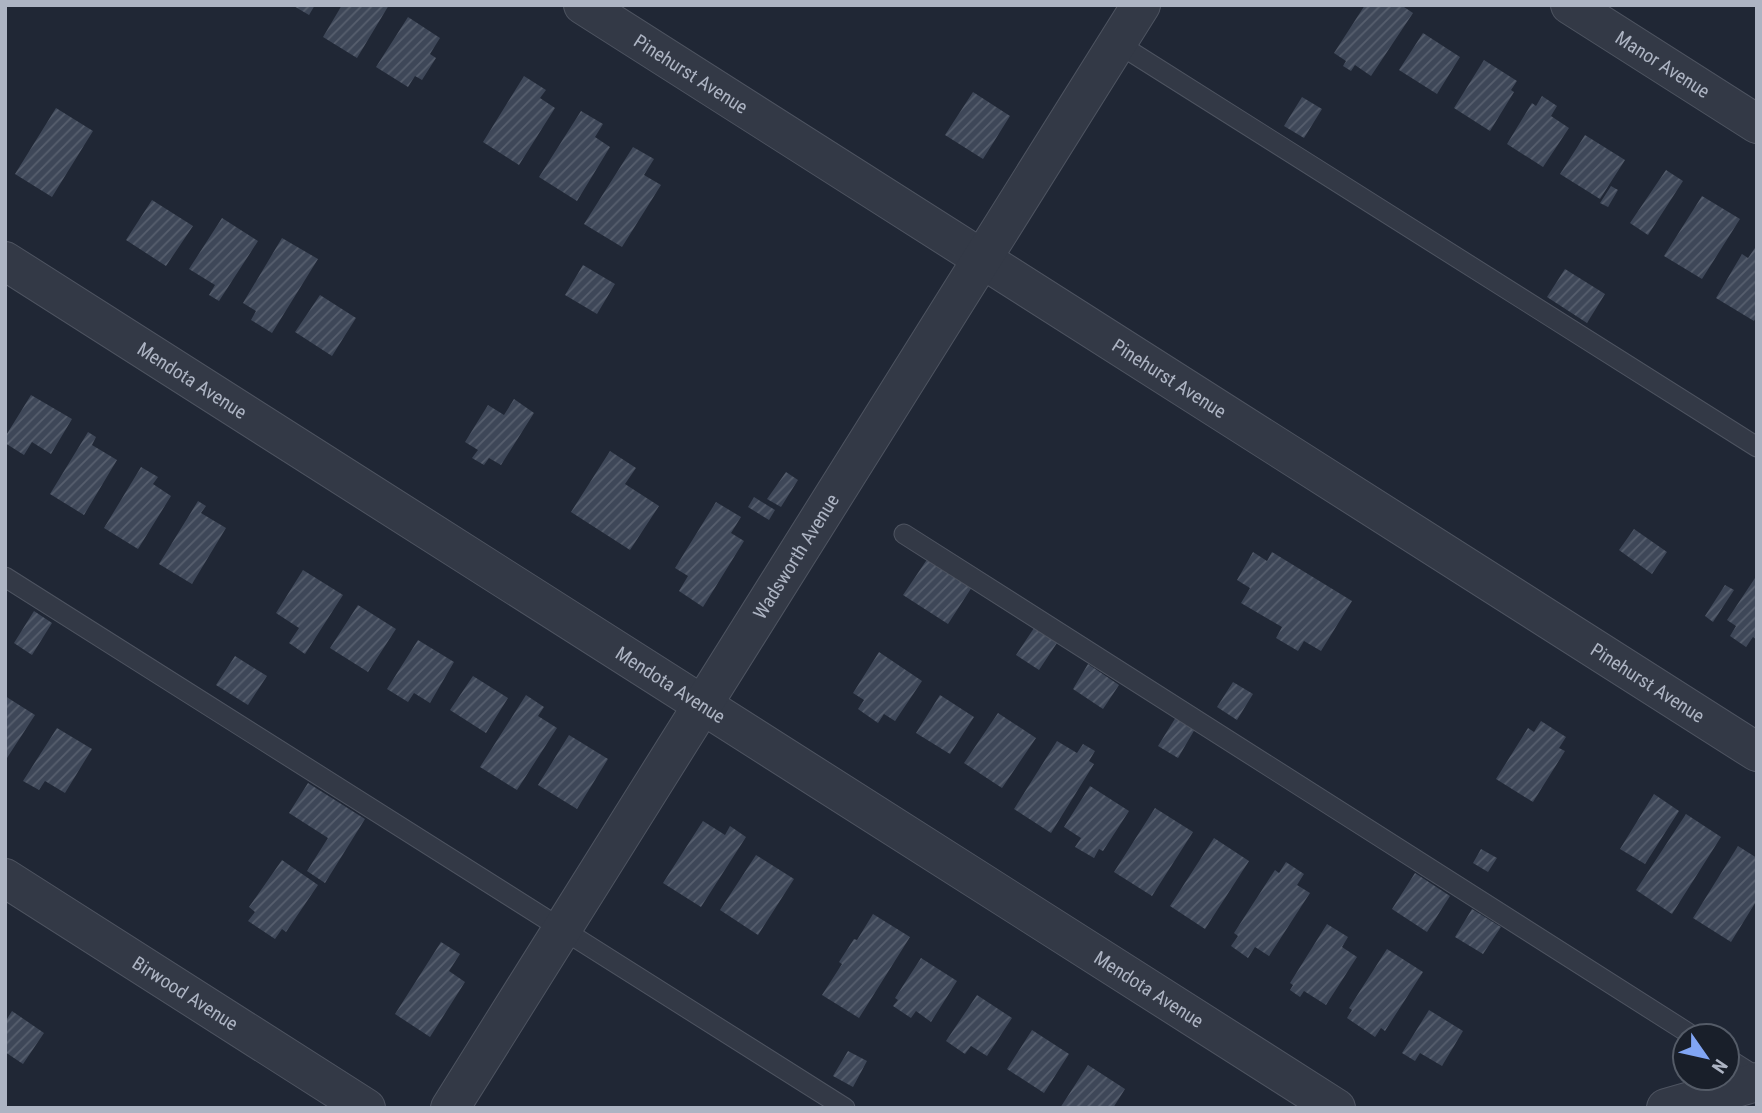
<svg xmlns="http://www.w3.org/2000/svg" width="1762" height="1113" font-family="'Roboto Condensed',sans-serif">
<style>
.building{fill:url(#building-hatch)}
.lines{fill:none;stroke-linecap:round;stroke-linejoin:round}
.lane-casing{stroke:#4e5461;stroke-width:21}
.street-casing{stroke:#4e5461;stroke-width:40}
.lane{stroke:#333946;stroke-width:19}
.street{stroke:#333946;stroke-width:38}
.labels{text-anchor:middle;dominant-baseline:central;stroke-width:5;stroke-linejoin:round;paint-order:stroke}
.street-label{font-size:19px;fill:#adb4c3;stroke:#191f2a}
</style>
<defs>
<pattern id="building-hatch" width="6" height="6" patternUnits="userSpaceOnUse" patternTransform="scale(1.75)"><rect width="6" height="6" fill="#3e4758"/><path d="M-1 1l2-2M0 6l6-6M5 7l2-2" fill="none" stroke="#575f6e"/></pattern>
</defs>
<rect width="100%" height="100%" fill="#202735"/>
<path class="building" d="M 292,5 L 315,5 L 309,15 Z
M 342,5 L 389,5 L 357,58 L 323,37 Z
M 1365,5 L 1401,5 L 1413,13 L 1371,76 L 1355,65 L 1351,71 L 1343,66 L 1346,61 L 1334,53 Z
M 408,17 L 440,38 L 430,54 L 436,58 L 422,80 L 415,76 L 408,87 L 376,67 Z
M 1423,33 L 1460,57 L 1437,94 L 1399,70 Z
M 1484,60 L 1517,81 L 1511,90 L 1514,92 L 1490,131 L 1454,108 Z
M 524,76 L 546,90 L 540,98 L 555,108 L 519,165 L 483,142 Z
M 973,92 L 1010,116 L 983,159 L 945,135 Z
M 1542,96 L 1557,106 L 1551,116 L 1569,128 L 1543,167 L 1507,144 L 1532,103 L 1536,106 Z
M 1302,97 L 1322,109 L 1304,138 L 1284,126 Z
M 56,108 L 93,131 L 52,197 L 15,174 Z
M 581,111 L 603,124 L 595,137 L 610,147 L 577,201 L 539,177 Z
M 1585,135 L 1625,160 L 1600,199 L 1560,174 Z
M 633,147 L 654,159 L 644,175 L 661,185 L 622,247 L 584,224 Z
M 1666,170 L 1683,181 L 1648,235 L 1630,223 Z
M 1611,186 L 1618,190 L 1608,207 L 1600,203 Z
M 1702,196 L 1740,219 L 1702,279 L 1664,256 Z
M 152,200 L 193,226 L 166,266 L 126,240 Z
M 222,218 L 258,241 L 219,301 L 209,295 L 215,285 L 189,269 Z
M 282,238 L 318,259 L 272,333 L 251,320 L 256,311 L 243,303 Z
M 1757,245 L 1757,316 L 1754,321 L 1716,298 L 1742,254 L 1748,258 Z
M 583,265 L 615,284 L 597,314 L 565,295 Z
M 1565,269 L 1605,294 L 1587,323 L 1547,297 Z
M 320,295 L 356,318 L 332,356 L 295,332 Z
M 31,395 L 72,419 L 51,454 L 32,442 L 24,455 L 5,443 L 5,437 Z
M 514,399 L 534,413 L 501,465 L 489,458 L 484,465 L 472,458 L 478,450 L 465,442 L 488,405 L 504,415 Z
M 88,432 L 96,437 L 92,445 L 117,460 L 84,515 L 50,494 Z
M 610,451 L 636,468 L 625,484 L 659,506 L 630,550 L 571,512 Z
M 141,467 L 158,477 L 153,484 L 171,496 L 138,549 L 104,528 Z
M 786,472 L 798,480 L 781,507 L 767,499 Z
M 754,497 L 775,510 L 769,520 L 748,507 Z
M 198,501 L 206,506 L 201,513 L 226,528 L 192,584 L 159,564 Z
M 716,502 L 741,517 L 731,533 L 744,541 L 703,607 L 679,591 L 688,576 L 675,568 Z
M 1634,529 L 1667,552 L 1652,574 L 1619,550 Z
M 1253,552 L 1267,561 L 1272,552 L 1352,601 L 1321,651 L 1304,641 L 1298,651 L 1276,638 L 1282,627 L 1241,603 L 1250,588 L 1237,580 Z
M 928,558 L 972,587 L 948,624 L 903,595 Z
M 303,570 L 343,595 L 305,654 L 289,643 L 299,628 L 276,613 Z
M 1757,575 L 1757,640 L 1753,637 L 1746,647 L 1730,636 L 1736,626 L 1727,620 Z
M 1725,585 L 1734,590 L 1713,622 L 1705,616 Z
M 358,605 L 396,629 L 368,672 L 330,648 Z
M 34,611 L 52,623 L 32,655 L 14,643 Z
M 1034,628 L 1057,643 L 1039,670 L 1016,655 Z
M 418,640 L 454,662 L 430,703 L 414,693 L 408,702 L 387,689 Z
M 879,652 L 922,681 L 895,721 L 884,714 L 878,723 L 858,709 L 864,700 L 853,693 Z
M 235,656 L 267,676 L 248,705 L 216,685 Z
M 1088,664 L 1119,685 L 1103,709 L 1073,689 Z
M 473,676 L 508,698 L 486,733 L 450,710 Z
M 1233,682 L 1253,694 L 1237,720 L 1217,707 Z
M 526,695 L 544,707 L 538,716 L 557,728 L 517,790 L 480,767 Z
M 940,695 L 974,717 L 950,754 L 916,733 Z
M 5,696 L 35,715 L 5,761 Z
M 998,713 L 1036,738 L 1002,788 L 964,763 Z
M 1176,717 L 1195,729 L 1178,758 L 1158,746 Z
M 1541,721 L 1566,737 L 1559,748 L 1565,751 L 1533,802 L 1496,779 L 1528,728 L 1534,732 Z
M 57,728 L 92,749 L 65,793 L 45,781 L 39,790 L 23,781 Z
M 569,735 L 608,759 L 577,809 L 538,785 Z
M 1057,741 L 1077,753 L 1083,744 L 1095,751 L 1089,761 L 1094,764 L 1051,833 L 1014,809 Z
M 308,783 L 365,819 L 325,883 L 307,871 L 328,838 L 289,813 Z
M 1090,786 L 1129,811 L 1103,851 L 1099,849 L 1094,858 L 1075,847 L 1081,838 L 1064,827 Z
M 1654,794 L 1679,811 L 1645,864 L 1620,849 Z
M 1155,808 L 1193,832 L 1152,896 L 1114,872 Z
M 1686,814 L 1721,837 L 1672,914 L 1636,890 Z
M 703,821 L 725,835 L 730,826 L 746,837 L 701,907 L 663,883 Z
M 1214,838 L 1249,861 L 1205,929 L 1170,906 Z
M 1738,846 L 1757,858 L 1757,900 L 1731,942 L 1693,918 Z
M 1481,849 L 1497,858 L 1488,872 L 1473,863 Z
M 756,855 L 794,879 L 758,935 L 720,910 Z
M 282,860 L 318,885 L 286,932 L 282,929 L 275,939 L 248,921 L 255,912 L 249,907 Z
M 1286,862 L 1304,874 L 1297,885 L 1310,893 L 1269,956 L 1255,947 L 1248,958 L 1231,946 L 1238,936 L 1234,933 L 1275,870 L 1279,873 Z
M 1415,873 L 1450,896 L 1427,932 L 1392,909 Z
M 1472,909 L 1501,927 L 1483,954 L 1455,937 Z
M 873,914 L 910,937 L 859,1018 L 822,995 L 842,964 L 839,962 L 854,939 L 857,940 Z
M 1327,924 L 1348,937 L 1342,947 L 1357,957 L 1326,1005 L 1304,991 L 1300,997 L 1290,990 L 1293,985 L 1290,983 Z
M 441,942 L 460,954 L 449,971 L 465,982 L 430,1037 L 395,1014 Z
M 1387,949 L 1423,972 L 1385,1031 L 1381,1028 L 1375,1037 L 1347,1018 L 1352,1010 L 1349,1008 Z
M 921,958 L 957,981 L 931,1022 L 916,1011 L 911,1018 L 893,1006 L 898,1000 L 895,998 Z
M 977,995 L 1012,1018 L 987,1056 L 971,1046 L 965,1054 L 946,1041 Z
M 1429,1010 L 1463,1031 L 1442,1066 L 1420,1053 L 1415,1061 L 1402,1053 Z
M 12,1011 L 44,1033 L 23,1064 L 5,1052 L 5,1022 Z
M 1032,1030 L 1069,1054 L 1044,1093 L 1007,1069 Z
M 848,1051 L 867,1061 L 853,1087 L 833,1076 Z
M 1088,1065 L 1125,1089 L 1113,1108 L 1060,1108 Z"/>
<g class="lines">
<defs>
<path id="lane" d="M 1117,43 L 1757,447
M 904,534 L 1693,1036
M 5,577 L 845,1108
M 1727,1058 L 1757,1077"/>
<g id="street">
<path id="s1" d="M 583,5 L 1757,752"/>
<path id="s2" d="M 1570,5 L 1757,124"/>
<path id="s3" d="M 5,261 L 1336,1108"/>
<path id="s4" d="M 5,878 L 366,1108"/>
<path id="s5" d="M 450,1108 L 1141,5"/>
<path d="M 1666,1108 L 1757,1082"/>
</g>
</defs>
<use href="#lane" class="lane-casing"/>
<use href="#street" class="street-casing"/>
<use href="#lane" class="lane"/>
<use href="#street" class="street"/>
</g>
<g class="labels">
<g class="street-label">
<text stroke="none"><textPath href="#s2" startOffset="110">Manor Avenue</textPath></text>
<text stroke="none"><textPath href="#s1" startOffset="128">Pinehurst Avenue</textPath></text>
<text stroke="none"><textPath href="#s1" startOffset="695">Pinehurst Avenue</textPath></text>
<text stroke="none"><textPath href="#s3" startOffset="222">Mendota Avenue</textPath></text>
<text stroke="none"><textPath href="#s5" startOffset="651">Wadsworth Avenue</textPath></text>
<text stroke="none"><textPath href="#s1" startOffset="1262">Pinehurst Avenue</textPath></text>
<text stroke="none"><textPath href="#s3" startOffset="789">Mendota Avenue</textPath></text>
<text stroke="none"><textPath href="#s3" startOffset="1356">Mendota Avenue</textPath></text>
<text stroke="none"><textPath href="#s4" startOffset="214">Birwood Avenue</textPath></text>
</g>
</g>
<rect width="1762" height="1113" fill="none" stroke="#adb4c3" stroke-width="14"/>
<g transform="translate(1706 1057) rotate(124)"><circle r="33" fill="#191f2a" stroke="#545b67" stroke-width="2"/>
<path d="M0-5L12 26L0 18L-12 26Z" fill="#81a5f4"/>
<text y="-10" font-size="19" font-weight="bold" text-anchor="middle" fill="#adb4c3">N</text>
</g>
</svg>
